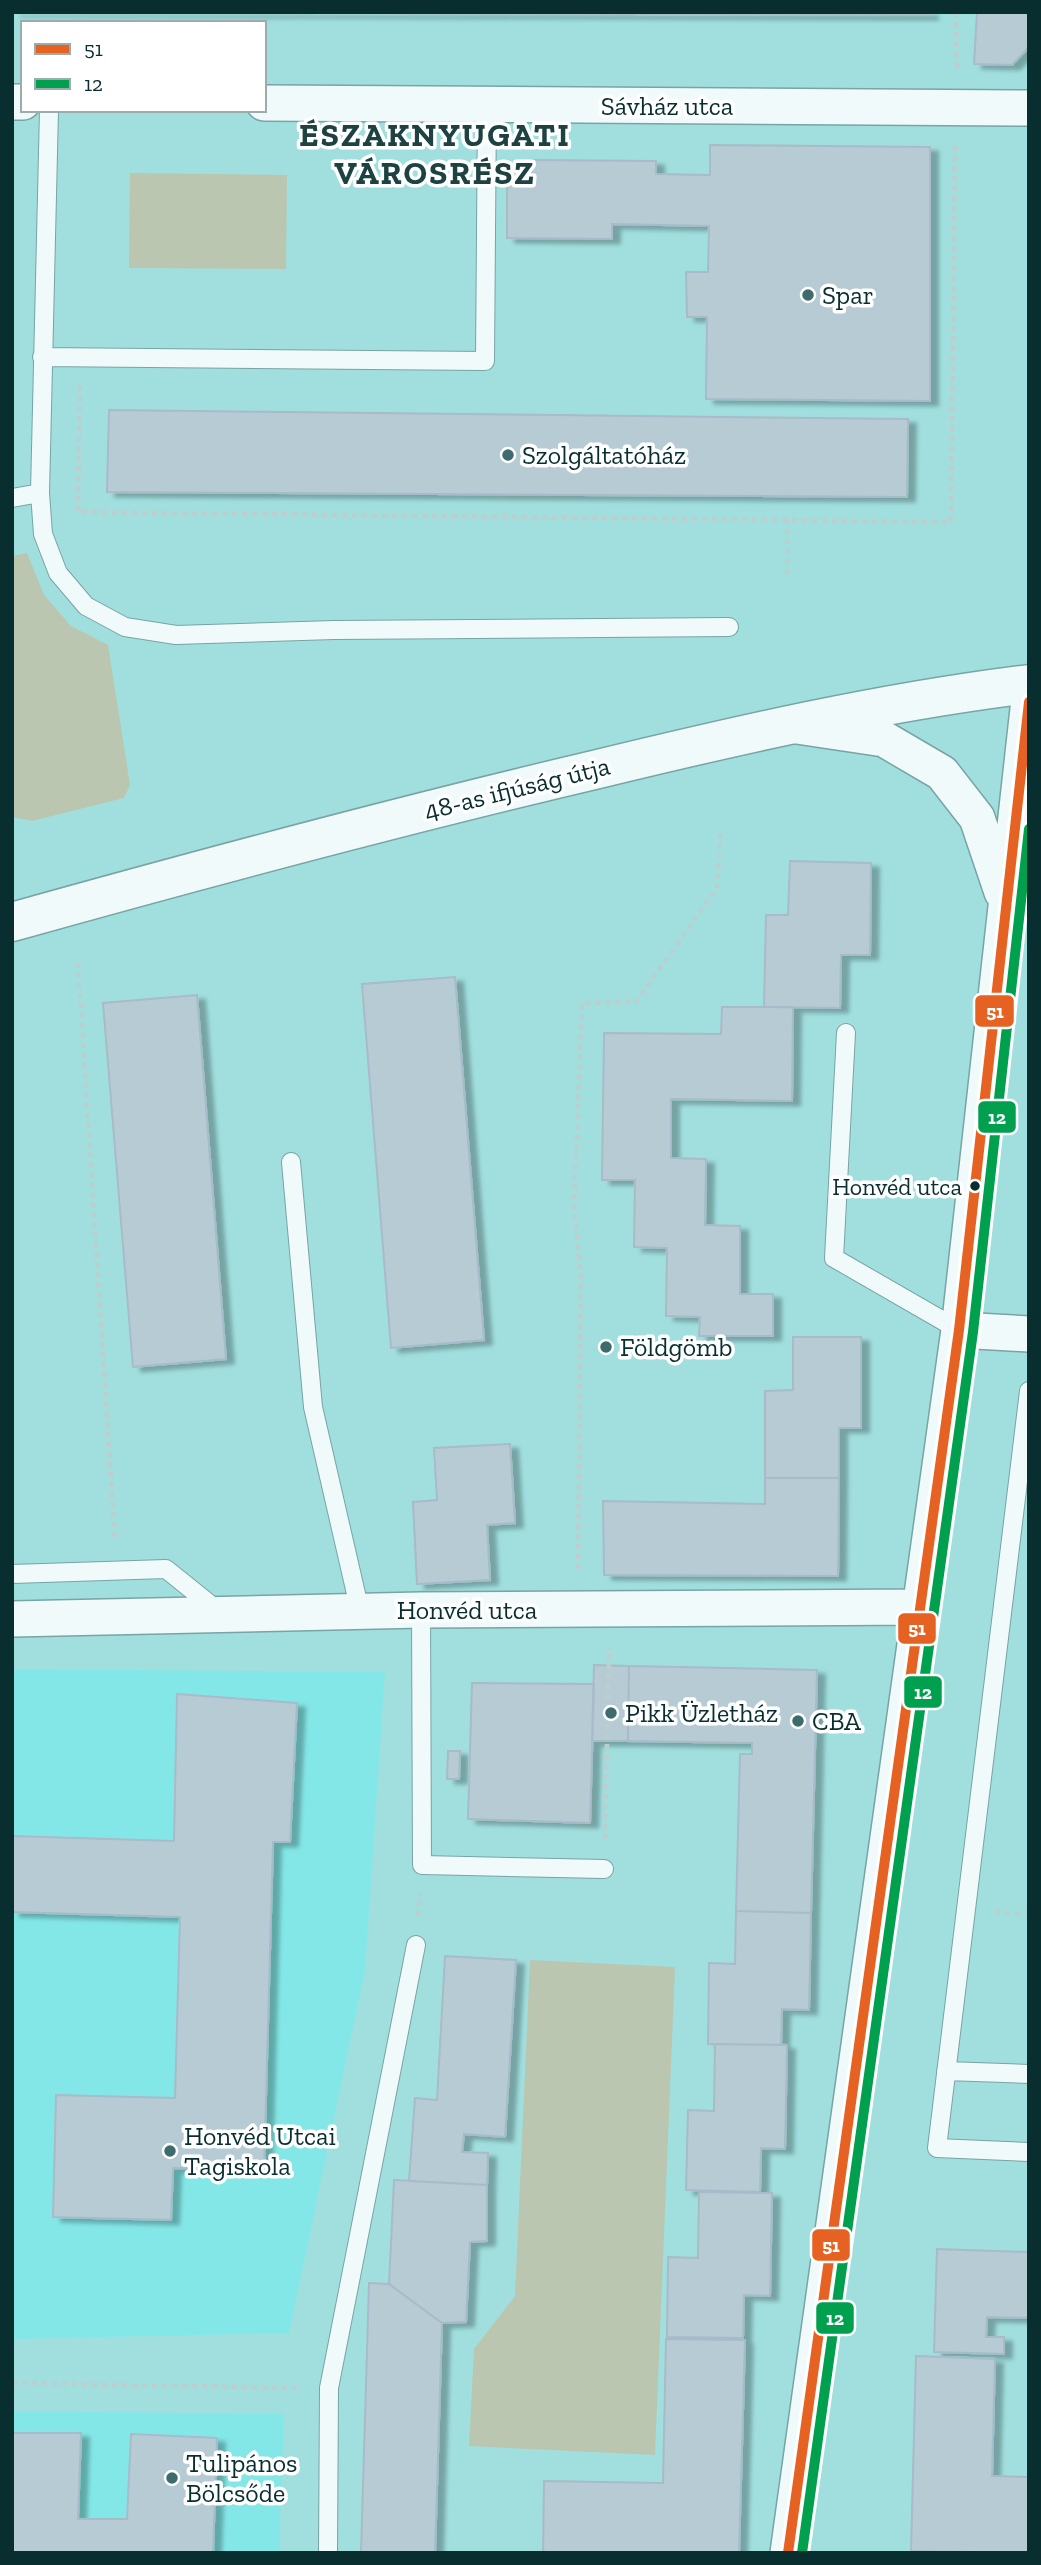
<svg xmlns="http://www.w3.org/2000/svg" width="1041" height="2565" font-family="'Zilla Slab',serif">
<style>
.built{fill:#84e7e7}
.green{fill:#bac6af}
.building{fill:#b6cbd4;stroke:#a8bbc8;stroke-width:2;filter:url(#shadow)}
.lines{fill:none;stroke-linecap:round;stroke-linejoin:round}
.service-casing{stroke:#78a4a4;stroke-width:20}
.minor-casing{stroke:#78a4a4;stroke-width:38}
.primary-casing{stroke:#78a4a4;stroke-width:41}
.path{stroke:#bccfcf;stroke-width:4.5;stroke-dasharray:5 5;stroke-linecap:butt}
.service{stroke:#f1fafa;stroke-width:18}
.minor{stroke:#f1fafa;stroke-width:35}
.primary{stroke:#f1fafa;stroke-width:38}
.bus-1-casing{stroke:#fff;stroke-width:16}
.bus-2-casing{stroke:#fff;stroke-width:16}
.bus-1{stroke:#e66223;stroke-width:10}
.bus-2{stroke:#00a04f;stroke-width:10}
.poi-dot{fill:#3e6c6d;stroke:#fff;stroke-width:2.5}
.bus-dot{fill:#082e2f;stroke:#fff;stroke-width:2.5}
.labels{text-anchor:middle;dominant-baseline:central;stroke-width:7;stroke-linejoin:round;paint-order:stroke}
.bus-label{font-size:24px;fill:#082e2f;stroke:#fff;text-anchor:end}
.street-label{font-size:26px;fill:#082e2f;stroke:#fff}
.poi-label{font-size:26px;fill:#082e2f;stroke:#fff;text-anchor:start}
.district-label{font-size:33px;font-weight:bold;letter-spacing:2px;fill:#1e4242;stroke:#fff}
.line-badge{stroke:#fff;stroke-width:2.5}
.badge-label{font-size:19px;text-anchor:middle;font-weight:bold;fill:#fff}
</style>
<defs>
<filter id="shadow"><feDropShadow dx="8" dy="4.5" stdDeviation="2" flood-color="#0004"/></filter>
</defs>
<rect width="100%" height="100%" fill="#a1dfdf"/>
<path class="built" d="M 12,1669 L 385,1672 L 365,1970 L 289,2333 L 12,2339 Z
M 12,2411 L 284,2414 L 279,2553 L 12,2553 Z"/>
<path class="green" d="M 130,173 L 287,175 L 286,269 L 129,268 Z
M 27,553 L 44,595 L 71,626 L 108,645 L 130,785 L 124,798 L 32,821 L 12,817 L 12,556 Z
M 530,1960 L 675,1967 L 655,2455 L 469,2446 L 474,2349 L 515,2296 Z"/>
<path class="building" d="M 12,12 L 930,12 L 930,15 Z
M 977,12 L 1029,12 L 1029,47 L 1012,65 L 974,64 Z
M 710,145 L 930,147 L 930,401 L 706,399 L 707,317 L 687,317 L 686,272 L 708,272 L 709,226 L 612,224 L 612,239 L 507,238 L 507,181 L 532,181 L 532,160 L 656,161 L 656,174 L 710,175 Z
M 109,410 L 908,419 L 907,497 L 107,492 Z
M 790,861 L 871,863 L 870,955 L 841,955 L 840,1008 L 764,1007 L 766,915 L 788,915 Z
M 455,977 L 484,1340 L 391,1348 L 362,984 Z
M 197,995 L 226,1359 L 133,1367 L 103,1003 Z
M 722,1007 L 793,1007 L 792,1101 L 671,1099 L 671,1158 L 706,1159 L 705,1225 L 740,1226 L 740,1294 L 773,1294 L 773,1336 L 699,1336 L 700,1317 L 666,1316 L 667,1248 L 634,1247 L 635,1180 L 602,1180 L 604,1033 L 721,1034 Z
M 793,1337 L 861,1337 L 861,1428 L 839,1428 L 839,1478 L 765,1478 L 765,1391 L 793,1390 Z
M 510,1444 L 515,1523 L 487,1525 L 490,1580 L 417,1584 L 413,1502 L 437,1500 L 434,1448 Z
M 765,1478 L 839,1478 L 838,1576 L 604,1575 L 603,1501 L 765,1504 Z
M 594,1665 L 629,1666 L 628,1741 L 592,1741 Z
M 629,1666 L 817,1670 L 811,1913 L 736,1911 L 740,1754 L 752,1754 L 752,1743 L 628,1741 Z
M 472,1683 L 594,1684 L 590,1823 L 468,1819 Z
M 177,1694 L 297,1703 L 290,1842 L 273,1842 L 264,2170 L 173,2168 L 171,2220 L 53,2217 L 56,2095 L 175,2098 L 180,1917 L 12,1912 L 12,1836 L 174,1841 Z
M 448,1751 L 460,1751 L 459,1779 L 447,1779 Z
M 736,1911 L 811,1913 L 809,2010 L 782,2009 L 781,2045 L 708,2044 L 709,1963 L 735,1964 Z
M 445,1956 L 516,1960 L 505,2137 L 464,2134 L 462,2152 L 488,2153 L 487,2185 L 409,2181 L 415,2098 L 437,2100 Z
M 715,2044 L 787,2045 L 785,2149 L 761,2148 L 760,2192 L 686,2190 L 688,2110 L 714,2111 Z
M 394,2180 L 487,2185 L 487,2241 L 470,2242 L 466,2322 L 442,2323 L 389,2284 Z
M 699,2192 L 772,2193 L 770,2296 L 744,2295 L 743,2338 L 667,2337 L 668,2257 L 698,2258 Z
M 937,2249 L 1029,2252 L 1029,2318 L 987,2317 L 986,2337 L 1004,2337 L 1004,2354 L 934,2352 Z
M 369,2283 L 389,2284 L 442,2323 L 435,2553 L 361,2553 Z
M 666,2339 L 745,2340 L 739,2553 L 543,2553 L 544,2481 L 663,2483 Z
M 916,2356 L 995,2359 L 992,2476 L 1029,2477 L 1029,2553 L 911,2551 Z
M 12,2433 L 81,2433 L 78,2519 L 127,2519 L 131,2434 L 217,2438 L 213,2553 L 12,2553 Z"/>
<g class="lines">
<defs>
<path id="service" d="M 49,110 L 40,493 L 43,534 L 58,573 L 86,606 L 125,627 L 176,635 L 334,630 L 729,627
M 42,357 L 485,361 L 487,105
M 12,498 L 40,493
M 846,1033 L 834,1258 L 959,1330
M 291,1162 L 313,1407 L 360,1611
M 1029,1391 L 937,2148 L 1029,2152
M 12,1574 L 166,1569 L 217,1610
M 421,1610 L 422,1865 L 604,1869
M 946,2071 L 1029,2074
M 328,2553 L 329,2388 L 416,1945"/>
<path id="minor" d="M 12,102 L 23,102
M 264,103 L 1029,108
M 797,726 L 884,739 L 942,773 L 977,818 L 1002,892
M 959,1330 L 1029,1334
M 12,1619 L 421,1610 L 921,1607
M 788,2553 L 959,1330 L 1029,700"/>
<path id="primary" d="M 12,922 C 205,868 399,816 594,770 C 738,735 882,702 1029,684"/>
</defs>
<use href="#service" class="service-casing"/>
<use href="#minor" class="minor-casing"/>
<use href="#primary" class="primary-casing"/>
<path class="path" d="M 956,12 L 957,67
M 80,386 L 78,512 L 951,522 L 955,146
M 787,574 L 787,520
M 78,963 L 115,1542
M 578,1569 L 581,1277 L 574,1208 L 582,1003 L 636,1002 L 717,888 L 721,827
M 605,1839 L 609,1648
M 995,1912 L 1029,1914
M 418,1916 L 420,1893
M 12,2383 L 300,2388"/>
<use href="#service" class="service"/>
<use href="#minor" class="minor"/>
<use href="#primary" class="primary"/>
<defs>
<path id="bus-1" d="M 788,2553 L 959,1330 L 1029,702"/>
<path id="bus-2" d="M 802,2553 L 973,1332 L 1029,829"/>
</defs>
<use href="#bus-1" class="bus-1-casing"/>
<use href="#bus-2" class="bus-2-casing"/>
<use href="#bus-1" class="bus-1"/>
<use href="#bus-2" class="bus-2"/>
</g>
<g class="poi-dot">
<circle cx="808" cy="295" r="7"/>
<circle cx="508" cy="455" r="7"/>
<circle cx="606" cy="1347" r="7"/>
<circle cx="611" cy="1713" r="7"/>
<circle cx="798" cy="1721" r="7"/>
<circle cx="170" cy="2151" r="7"/>
<circle cx="172" cy="2478" r="7"/>
</g>
<circle class="bus-dot" cx="975" cy="1186" r="6"/>
<g class="labels">
<g class="bus-label">
<text x="962" y="1186">Honvéd utca</text>
</g>
<g class="street-label">
<text x="667" y="106">Sávház utca</text>
<text transform="translate(517 788) rotate(-14)">48-as ifjúság útja</text>
<text x="467" y="1610">Honvéd utca</text>
</g>
<g class="poi-label">
<text x="822" y="295">Spar</text>
<text x="522" y="455">Szolgáltatóház</text>
<text x="620" y="1347">Földgömb</text>
<text x="625" y="1713">Pikk Üzletház</text>
<text x="812" y="1721">CBA</text>
<text x="184" y="2136">Honvéd Utcai<tspan x="184" dy="30">Tagiskola</tspan></text>
<text x="186" y="2463">Tulipános<tspan x="186" dy="30">Bölcsőde</tspan></text>
</g>
<g class="district-label">
<text x="435" y="134">ÉSZAKNYUGATI<tspan x="435" dy="38">VÁROSRÉSZ</tspan></text>
</g>
</g>
<g class="line-badge">
<rect x="974" y="994" width="41" height="34" rx="7" fill="#e66223"/>
<rect x="977" y="1100" width="40" height="34" rx="7" fill="#00a04f"/>
<rect x="897" y="1612" width="40" height="33" rx="7" fill="#e66223"/>
<rect x="903" y="1675" width="40" height="34" rx="7" fill="#00a04f"/>
<rect x="811" y="2228" width="40" height="34" rx="7" fill="#e66223"/>
<rect x="815" y="2301" width="40" height="34" rx="7" fill="#00a04f"/>
</g>
<g class="badge-label">
<text x="995" y="1018">51</text>
<text x="997" y="1124">12</text>
<text x="917" y="1635">51</text>
<text x="923" y="1699">12</text>
<text x="831" y="2252">51</text>
<text x="835" y="2325">12</text>
</g>
<rect width="1041" height="2565" fill="none" stroke="#082e2f" stroke-width="28"/>
<rect x="21" y="21" width="245" height="91" fill="#ffffff" stroke="#9cabac" stroke-width="2"/>
<rect x="35" y="44" width="35" height="10" fill="#e66223" stroke="#9cabac" stroke-width="2"/>
<text x="84" y="56" font-size="21" fill="#082e2f">51</text>
<rect x="35" y="79" width="35" height="10" fill="#00a04f" stroke="#9cabac" stroke-width="2"/>
<text x="84" y="91" font-size="21" fill="#082e2f">12</text>
</svg>
